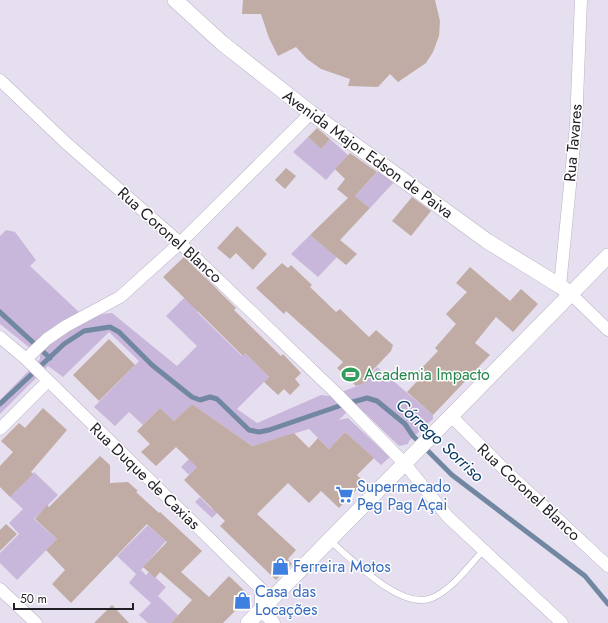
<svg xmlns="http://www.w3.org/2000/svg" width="608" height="623" font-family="Jost,sans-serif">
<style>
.green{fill:#c8b7db}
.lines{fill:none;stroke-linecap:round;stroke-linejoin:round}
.stream{stroke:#7287a2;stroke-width:5}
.building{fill:#c0aca4}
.service-casing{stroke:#bbb3c4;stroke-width:7}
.minor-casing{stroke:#bbb3c4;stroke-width:13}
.tertiary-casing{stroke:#bbb3c4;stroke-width:16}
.service{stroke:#fff;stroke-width:6}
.minor{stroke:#fff;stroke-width:12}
.tertiary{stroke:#fff;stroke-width:15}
.labels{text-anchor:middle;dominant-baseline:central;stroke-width:3;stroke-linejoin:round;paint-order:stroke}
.street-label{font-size:16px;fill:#211e25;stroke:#fff}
.leisure-label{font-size:16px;fill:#27864d;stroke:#fff;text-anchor:start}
.shop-label{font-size:16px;fill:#366cbe;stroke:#fff;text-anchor:start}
.water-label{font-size:17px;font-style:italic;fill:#083a67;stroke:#fff}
</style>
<rect width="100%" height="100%" fill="#e6dff0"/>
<path class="green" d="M 308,137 L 321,149 L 330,139 L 348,155 L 326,180 L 293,152 Z
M 381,168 L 397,179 L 370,208 L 355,196 Z
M 6,230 L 15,232 L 36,260 L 30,266 L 80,313 L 51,329 L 43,337 L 30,348 L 0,324 L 0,236 Z
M 310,235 L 337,257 L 318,277 L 291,254 Z
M 205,277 L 218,290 L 197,312 L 242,356 L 245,353 L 269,377 L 237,409 L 257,423 L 321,395 L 331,396 L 365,383 L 377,367 L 433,415 L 433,419 L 409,441 L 408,444 L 399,446 L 365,413 L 353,406 C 347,410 345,416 338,420 L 348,418 L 390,457 L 381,465 L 345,432 L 329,449 L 309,429 L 252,446 L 192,404 L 174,421 L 160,408 L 143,425 L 129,412 L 115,426 L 94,407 L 139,361 L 109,332 L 63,377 L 48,366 L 0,414 L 0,400 L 40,359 L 40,355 C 49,338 92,313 112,313 L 177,366 L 197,346 L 166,316 Z
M 210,438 L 218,446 L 189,475 L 181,467 Z
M 34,472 L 58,495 L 34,519 L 57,539 L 17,580 L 0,563 L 0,553 L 19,534 L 9,523 L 23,509 L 10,497 Z
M 200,497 L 212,509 L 220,501 L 225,505 L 212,518 L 195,502 Z
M 148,525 L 166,541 L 141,570 L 146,575 L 149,572 L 166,587 L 158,596 L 178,615 L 171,623 L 148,623 L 139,615 L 151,603 L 129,583 L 136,574 L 117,556 Z"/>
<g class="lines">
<path class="stream" d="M 0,312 L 50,358
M 0,404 L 64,344 L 84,331 L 110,327 L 119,332 L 152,365 L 192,397 L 200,400 L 210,397 L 217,399 L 249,430 L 259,432 L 269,430 L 342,405 L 367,398 L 377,401 L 405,424 L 413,436 L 452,475 L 585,576 L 608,604"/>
</g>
<path class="building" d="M 243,0 L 435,0 L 440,21 L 439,36 L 433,52 L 426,63 L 398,82 L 390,74 L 378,87 L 348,86 L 350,79 L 321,69 L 307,59 L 296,47 L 278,56 L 269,38 L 261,14 L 242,14 Z
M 317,128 L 330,139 L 321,149 L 308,137 Z
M 350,153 L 377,172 L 355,196 L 370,208 L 340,240 L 357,254 L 346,265 L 310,235 L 348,198 L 337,189 L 345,179 L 335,169 Z
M 286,168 L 296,176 L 285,189 L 275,180 Z
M 412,197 L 431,211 L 411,236 L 392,221 Z
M 237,226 L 267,254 L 253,270 L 236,253 L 230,259 L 217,248 Z
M 184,257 L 236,308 L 234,310 L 281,356 L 283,354 L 301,373 L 295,379 L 300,385 L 290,395 L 284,389 L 278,395 L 264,382 L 269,377 L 245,353 L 243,356 L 163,277 Z
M 282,263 L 288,268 L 291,265 L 312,285 L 310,287 L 336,312 L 340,309 L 369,337 L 376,330 L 393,345 L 391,351 L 372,371 L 365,383 L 356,386 L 337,368 L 343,362 L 286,311 L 284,314 L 256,288 Z
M 470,267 L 510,301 L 521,289 L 538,304 L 513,332 L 496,317 L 475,343 L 490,355 L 433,415 L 407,392 L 421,377 L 417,373 L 438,351 L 435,348 L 456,324 L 446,314 L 467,292 L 456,283 Z
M 109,339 L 135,365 L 99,401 L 73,375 Z
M 192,404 L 252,446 L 294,433 L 309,448 L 318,438 L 329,449 L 345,432 L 374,458 L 357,475 L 364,482 L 339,508 L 321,491 L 309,503 L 288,483 L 257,514 L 296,550 L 288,559 L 292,564 L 276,580 L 220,526 L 225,521 L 184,480 L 197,467 L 176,447 L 156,466 L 141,452 L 150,444 L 137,431 L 160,408 L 174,421 Z
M 43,408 L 67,430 L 31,472 L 33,474 L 10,497 L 0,487 L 0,466 L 13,452 L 1,441 L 19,423 L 25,428 Z
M 100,456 L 110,465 L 110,483 L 128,482 L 138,491 L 136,492 L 159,513 L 160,512 L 202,551 L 181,572 L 209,597 L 229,576 L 250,596 L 223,623 L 171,623 L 192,600 L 160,572 L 155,578 L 143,567 L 167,542 L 147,524 L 71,603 L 52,584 L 65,570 L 46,550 L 57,539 L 35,519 L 47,505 L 49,507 Z
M 6,524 L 17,534 L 0,551 L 0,530 Z
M 112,605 L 129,623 L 94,623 Z"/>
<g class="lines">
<defs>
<path id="service" d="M 329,540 C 352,559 401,611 432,598 C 453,589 468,566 484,550"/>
<path id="minor" d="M 0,80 L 65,142 L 180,243 L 337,394 L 405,464 L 448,517 L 562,623
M 560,286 L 576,125 L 581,0
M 571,294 L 608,330
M 0,337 L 26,359 L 261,589 L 261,611 L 274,623
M 26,359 L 47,339 L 66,326 L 120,297 L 180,243 L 311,113
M 452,417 L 509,474 L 608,566
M 0,429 L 48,381
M 0,589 L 36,623"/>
<path id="tertiary" d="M 175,0 L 222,43 L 311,113 L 487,241 L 560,286 L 571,294
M 248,623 L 608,256"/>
</defs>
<use href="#service" class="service-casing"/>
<use href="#minor" class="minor-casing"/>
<use href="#tertiary" class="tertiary-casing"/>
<use href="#service" class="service"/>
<use href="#minor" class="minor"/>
<use href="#tertiary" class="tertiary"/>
</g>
<defs>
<symbol id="stadium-bare" viewBox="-9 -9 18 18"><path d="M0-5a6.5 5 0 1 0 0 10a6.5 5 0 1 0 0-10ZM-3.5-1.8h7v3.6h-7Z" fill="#2e9e5b" stroke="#fff" stroke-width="2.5" paint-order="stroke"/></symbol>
<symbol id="supermarket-bare" viewBox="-9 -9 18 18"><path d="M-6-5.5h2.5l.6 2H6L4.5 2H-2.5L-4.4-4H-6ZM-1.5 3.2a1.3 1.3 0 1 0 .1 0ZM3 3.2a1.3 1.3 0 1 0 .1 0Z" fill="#3f7fe0" stroke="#fff" stroke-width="2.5" paint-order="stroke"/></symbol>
<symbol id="shop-bare" viewBox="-9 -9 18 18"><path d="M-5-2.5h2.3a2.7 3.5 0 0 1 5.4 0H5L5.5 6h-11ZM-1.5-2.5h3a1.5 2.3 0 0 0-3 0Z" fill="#3f7fe0" stroke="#fff" stroke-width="2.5" paint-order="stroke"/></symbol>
</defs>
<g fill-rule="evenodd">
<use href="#stadium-bare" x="338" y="362" width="25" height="25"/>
<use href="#supermarket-bare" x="332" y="482" width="25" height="25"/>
<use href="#shop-bare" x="268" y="554" width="25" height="25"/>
<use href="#shop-bare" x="230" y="588" width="25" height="25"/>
</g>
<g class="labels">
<g class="street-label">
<text transform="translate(573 143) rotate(-85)">Rua Tavares</text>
<text transform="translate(368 154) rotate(36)">Avenida Major Edson de Paiva</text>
<text transform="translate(170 235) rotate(42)">Rua Coronel Blanco</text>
<text transform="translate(145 476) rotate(44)">Rua Duque de Caxias</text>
<text transform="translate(529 492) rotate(43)">Rua Coronel Blanco</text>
</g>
<g class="leisure-label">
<text x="364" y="374">Academia Impacto</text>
</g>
<g class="shop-label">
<text x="357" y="486">Supermecado<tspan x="357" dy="18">Peg Pag Açai</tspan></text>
<text x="293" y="566">Ferreira Motos</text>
<text x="255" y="591">Casa das<tspan x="255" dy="18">Locações</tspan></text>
</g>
<g class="water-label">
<text transform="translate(440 440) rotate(43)">Córrego Sorriso</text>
</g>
</g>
<path d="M14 603v6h119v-6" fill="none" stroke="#211e25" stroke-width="2"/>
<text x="20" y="603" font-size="12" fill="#211e25" stroke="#ffffff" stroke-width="3" paint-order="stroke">50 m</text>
</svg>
